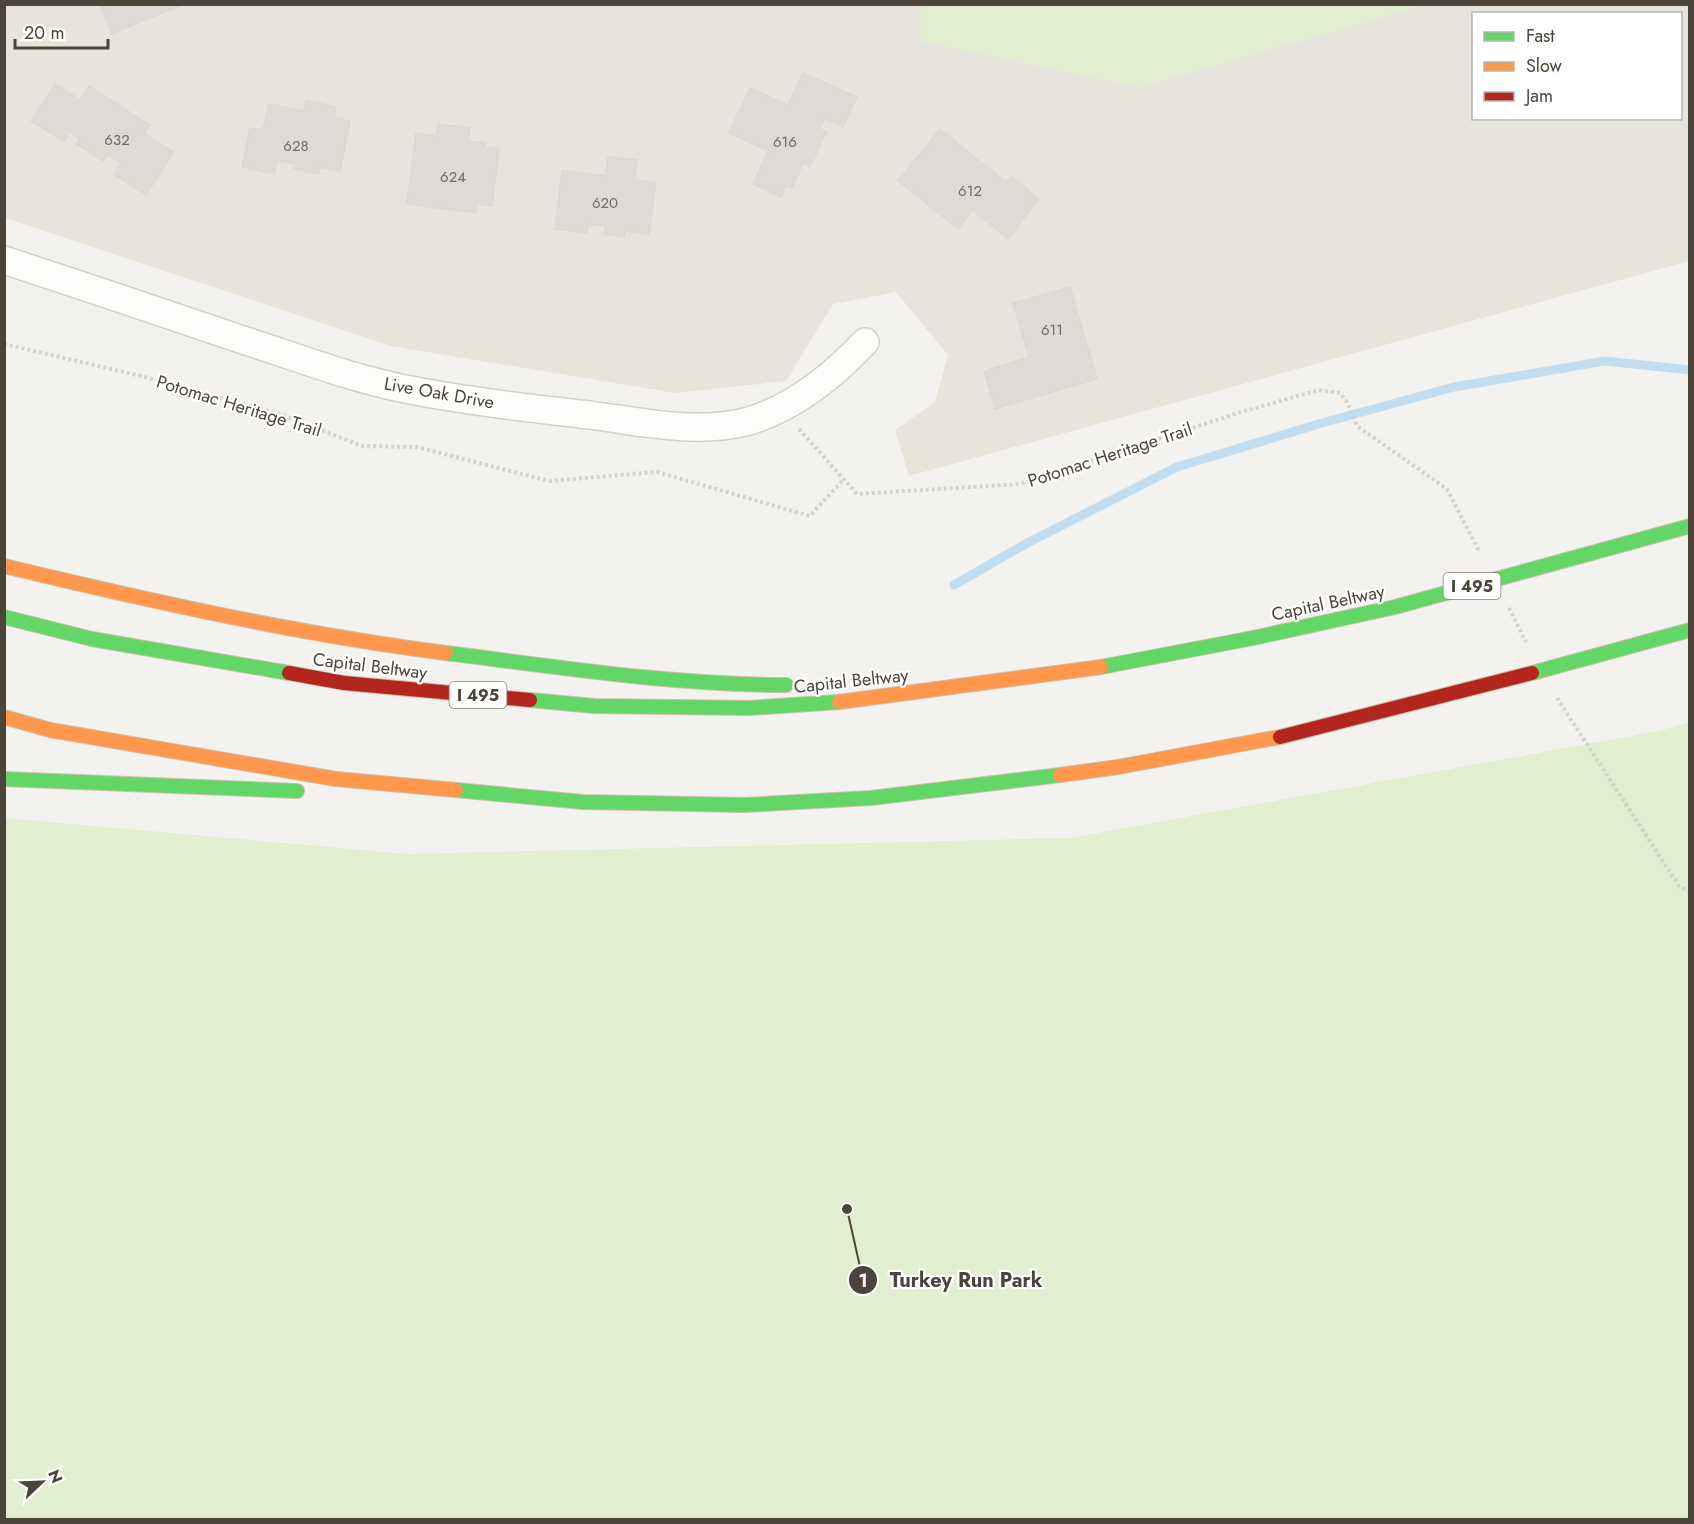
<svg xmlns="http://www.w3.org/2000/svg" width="1694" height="1524" font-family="Jost,sans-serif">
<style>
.residential{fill:#e7e4dc;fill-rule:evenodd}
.green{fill:#e1eecf}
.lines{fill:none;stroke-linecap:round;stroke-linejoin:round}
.stream{stroke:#c0ddf1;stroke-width:9}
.building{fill:#dedbd6;stroke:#dcd9d4;stroke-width:1.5}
.street-casing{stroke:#d2d0cb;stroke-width:30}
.fast-casing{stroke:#ccbfa9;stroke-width:16}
.slow-casing{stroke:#ccbfa9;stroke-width:16}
.jam-casing{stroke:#ccbfa9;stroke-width:16}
.path{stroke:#d3d2cc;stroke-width:4;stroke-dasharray:3 3;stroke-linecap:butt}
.street{stroke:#fdfdfc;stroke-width:27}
.fast{stroke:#63d668;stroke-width:14}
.slow{stroke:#ff974d;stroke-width:14}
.jam{stroke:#b3261e;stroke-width:14}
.fast-bridge-casing{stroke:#ccbfa9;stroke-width:16;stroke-linecap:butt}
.jam-bridge-casing{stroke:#ccbfa9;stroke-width:16;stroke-linecap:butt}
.fast-bridge{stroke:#63d668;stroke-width:14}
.jam-bridge{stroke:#b3261e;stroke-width:14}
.labels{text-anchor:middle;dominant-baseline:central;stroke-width:4.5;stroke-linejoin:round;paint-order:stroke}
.number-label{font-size:15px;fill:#706a61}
.shield{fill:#fff;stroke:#817c74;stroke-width:1.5}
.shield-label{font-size:16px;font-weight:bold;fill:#4b4439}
.street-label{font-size:18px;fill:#4b4439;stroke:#fff}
.leader{fill:none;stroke:#4b4439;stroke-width:2}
.callout-dot{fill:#4b4439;stroke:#fff;stroke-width:2}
.mark-label{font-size:18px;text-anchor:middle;font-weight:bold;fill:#fff}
.callout-label{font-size:20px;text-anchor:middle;font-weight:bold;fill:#4b4439;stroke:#fff;stroke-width:4.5;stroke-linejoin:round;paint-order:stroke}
</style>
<rect width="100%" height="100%" fill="#f4f2ee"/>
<path class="residential" d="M 5,5 L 921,5 L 922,41 L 1139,87 L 1425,5 L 1689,5 L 1689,261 L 909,476 L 895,430 L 935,402 L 948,355 L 896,292 L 833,304 L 786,381 L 675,393 L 391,346 L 5,218 ZM 1474,14 L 1680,14 L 1680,118 L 1474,118 Z"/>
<path class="green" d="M 921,5 L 921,4 L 1425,5 L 1139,87 L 922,41 Z
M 1689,722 L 1689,1519 L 5,1519 L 5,818 L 407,854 L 1070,838 L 1659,731 Z"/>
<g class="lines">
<path class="stream" d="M 954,585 L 1029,542 L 1177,467 L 1322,423 L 1454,387 L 1605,361 L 1690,370"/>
</g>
<path class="building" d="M 100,4 L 183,4 L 112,34 Z
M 803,73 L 857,97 L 843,127 L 825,118 L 820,129 L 826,132 L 810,167 L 803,163 L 792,188 L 786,186 L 781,197 L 753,184 L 768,151 L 729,133 L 750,88 L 788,105 Z
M 55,84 L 80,100 L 89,86 L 150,125 L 144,134 L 174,152 L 146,195 L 114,174 L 121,163 L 108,155 L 103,161 L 77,144 L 80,139 L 70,132 L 64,142 L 31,121 Z
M 306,100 L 336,107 L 334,117 L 350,121 L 340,171 L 320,167 L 318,174 L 294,169 L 294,164 L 277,161 L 274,174 L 242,167 L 250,128 L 263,130 L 269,104 L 304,111 Z
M 438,124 L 470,128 L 468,141 L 485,143 L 485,147 L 499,149 L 492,206 L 477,204 L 476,213 L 407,204 L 416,133 L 436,136 Z
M 940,129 L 1006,182 L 1011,176 L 1039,199 L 1008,239 L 973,210 L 958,229 L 898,181 Z
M 608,157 L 637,160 L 635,180 L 656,183 L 649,234 L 625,231 L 624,237 L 604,234 L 606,226 L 588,224 L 587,233 L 555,229 L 562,170 L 605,176 Z
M 1070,287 L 1097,379 L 995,409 L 984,371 L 1029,357 L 1013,303 Z"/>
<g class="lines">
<defs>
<path id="street" d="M 4,260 C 84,286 163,313 243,340 C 296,357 350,378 405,389 C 466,401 528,408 590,415 C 641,422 699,435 749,421 C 795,407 833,376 865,342"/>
<path id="fast" d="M 4,617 L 92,639 L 289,673
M 446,653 C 558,667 672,685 786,685
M 1101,667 L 1253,638
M 530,700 L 594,706 L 749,708 L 839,702
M 4,779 L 297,791
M 456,790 L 583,802 L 744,805 L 871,798 L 1060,775"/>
<path id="slow" d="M 4,566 C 150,601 297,634 446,653
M 839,702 L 1101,667
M 4,717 L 50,730 L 336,779 L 456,790
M 1060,775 L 1118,767 L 1280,737"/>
<path id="jam" d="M 289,673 L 344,683 L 530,700"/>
</defs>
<use href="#street" class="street-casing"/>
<use href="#fast" class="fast-casing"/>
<use href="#slow" class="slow-casing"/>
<use href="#jam" class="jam-casing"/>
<path class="path" d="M 4,344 L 141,376 L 283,415 L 362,446 L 417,447 L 549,481 L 657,472 L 810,516 L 844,479
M 799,429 L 857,494 L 1020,484 L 1238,413 L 1319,390 L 1340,393 L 1347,402 L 1357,426 L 1447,489 L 1479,551
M 1509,608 L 1526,642
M 1557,698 L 1679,886 L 1690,892"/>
<use href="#street" class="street"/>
<use href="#fast" class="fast"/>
<use href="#slow" class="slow"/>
<use href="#jam" class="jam"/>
<defs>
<path id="fast-bridge" d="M 1253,638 L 1395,607 L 1690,526
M 1532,673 L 1690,630"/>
<path id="jam-bridge" d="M 1280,737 L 1532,673"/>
</defs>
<use href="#fast-bridge" class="fast-bridge-casing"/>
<use href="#jam-bridge" class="jam-bridge-casing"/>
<use href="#fast-bridge" class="fast-bridge"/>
<use href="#jam-bridge" class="jam-bridge"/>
</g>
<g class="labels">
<g class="number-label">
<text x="117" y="140">632</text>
<text x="785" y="142">616</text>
<text x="296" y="146">628</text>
<text x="453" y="177">624</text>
<text x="970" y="191">612</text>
<text x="605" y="203">620</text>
<text x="1052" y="330">611</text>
</g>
<g class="shield">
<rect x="1443.5" y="573" width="57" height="26" rx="4.5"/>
<rect x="449.5" y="682" width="57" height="26" rx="4.5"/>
</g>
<g class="shield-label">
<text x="1472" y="586">I 495</text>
<text x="478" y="695">I 495</text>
</g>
<g class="street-label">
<text transform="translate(439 393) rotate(10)">Live Oak Drive</text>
<text transform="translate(239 406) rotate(17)">Potomac Heritage Trail</text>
<text transform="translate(1110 455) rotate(-18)">Potomac Heritage Trail</text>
<text transform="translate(1328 603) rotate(-12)">Capital Beltway</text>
<text transform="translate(370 666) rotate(7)">Capital Beltway</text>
<text transform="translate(851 681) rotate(-6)">Capital Beltway</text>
</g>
</g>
<path class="leader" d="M847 1209L863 1280"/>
<g class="callout-dot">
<circle cx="847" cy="1209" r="6"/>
<circle cx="863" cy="1280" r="15"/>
</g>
<g class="mark-label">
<text x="863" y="1287">1</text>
</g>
<g class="callout-label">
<text x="966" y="1287">Turkey Run Park</text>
</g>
<rect width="1694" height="1524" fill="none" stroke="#4b4439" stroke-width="12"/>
<rect x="1472" y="12" width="210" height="108" fill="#ffffff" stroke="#b7b4b0" stroke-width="1.5"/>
<rect x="1484" y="32" width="30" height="9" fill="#63d668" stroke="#b7b4b0" stroke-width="1.5"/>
<text x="1526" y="42" font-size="18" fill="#4b4439">Fast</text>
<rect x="1484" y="62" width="30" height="9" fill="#ff974d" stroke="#b7b4b0" stroke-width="1.5"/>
<text x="1526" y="72" font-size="18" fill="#4b4439">Slow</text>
<rect x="1484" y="92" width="30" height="9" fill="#b3261e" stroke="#b7b4b0" stroke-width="1.5"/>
<text x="1526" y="102" font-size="18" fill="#4b4439">Jam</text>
<g transform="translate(42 1482) rotate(67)" stroke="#ffffff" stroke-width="4.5" paint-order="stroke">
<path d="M0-4.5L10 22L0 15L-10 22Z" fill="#4b4439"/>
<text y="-9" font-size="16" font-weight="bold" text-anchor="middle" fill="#4b4439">N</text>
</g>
<path d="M15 39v9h93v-9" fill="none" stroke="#4b4439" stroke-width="3"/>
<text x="24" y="39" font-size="18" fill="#4b4439" stroke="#ffffff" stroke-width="4.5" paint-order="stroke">20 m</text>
</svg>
